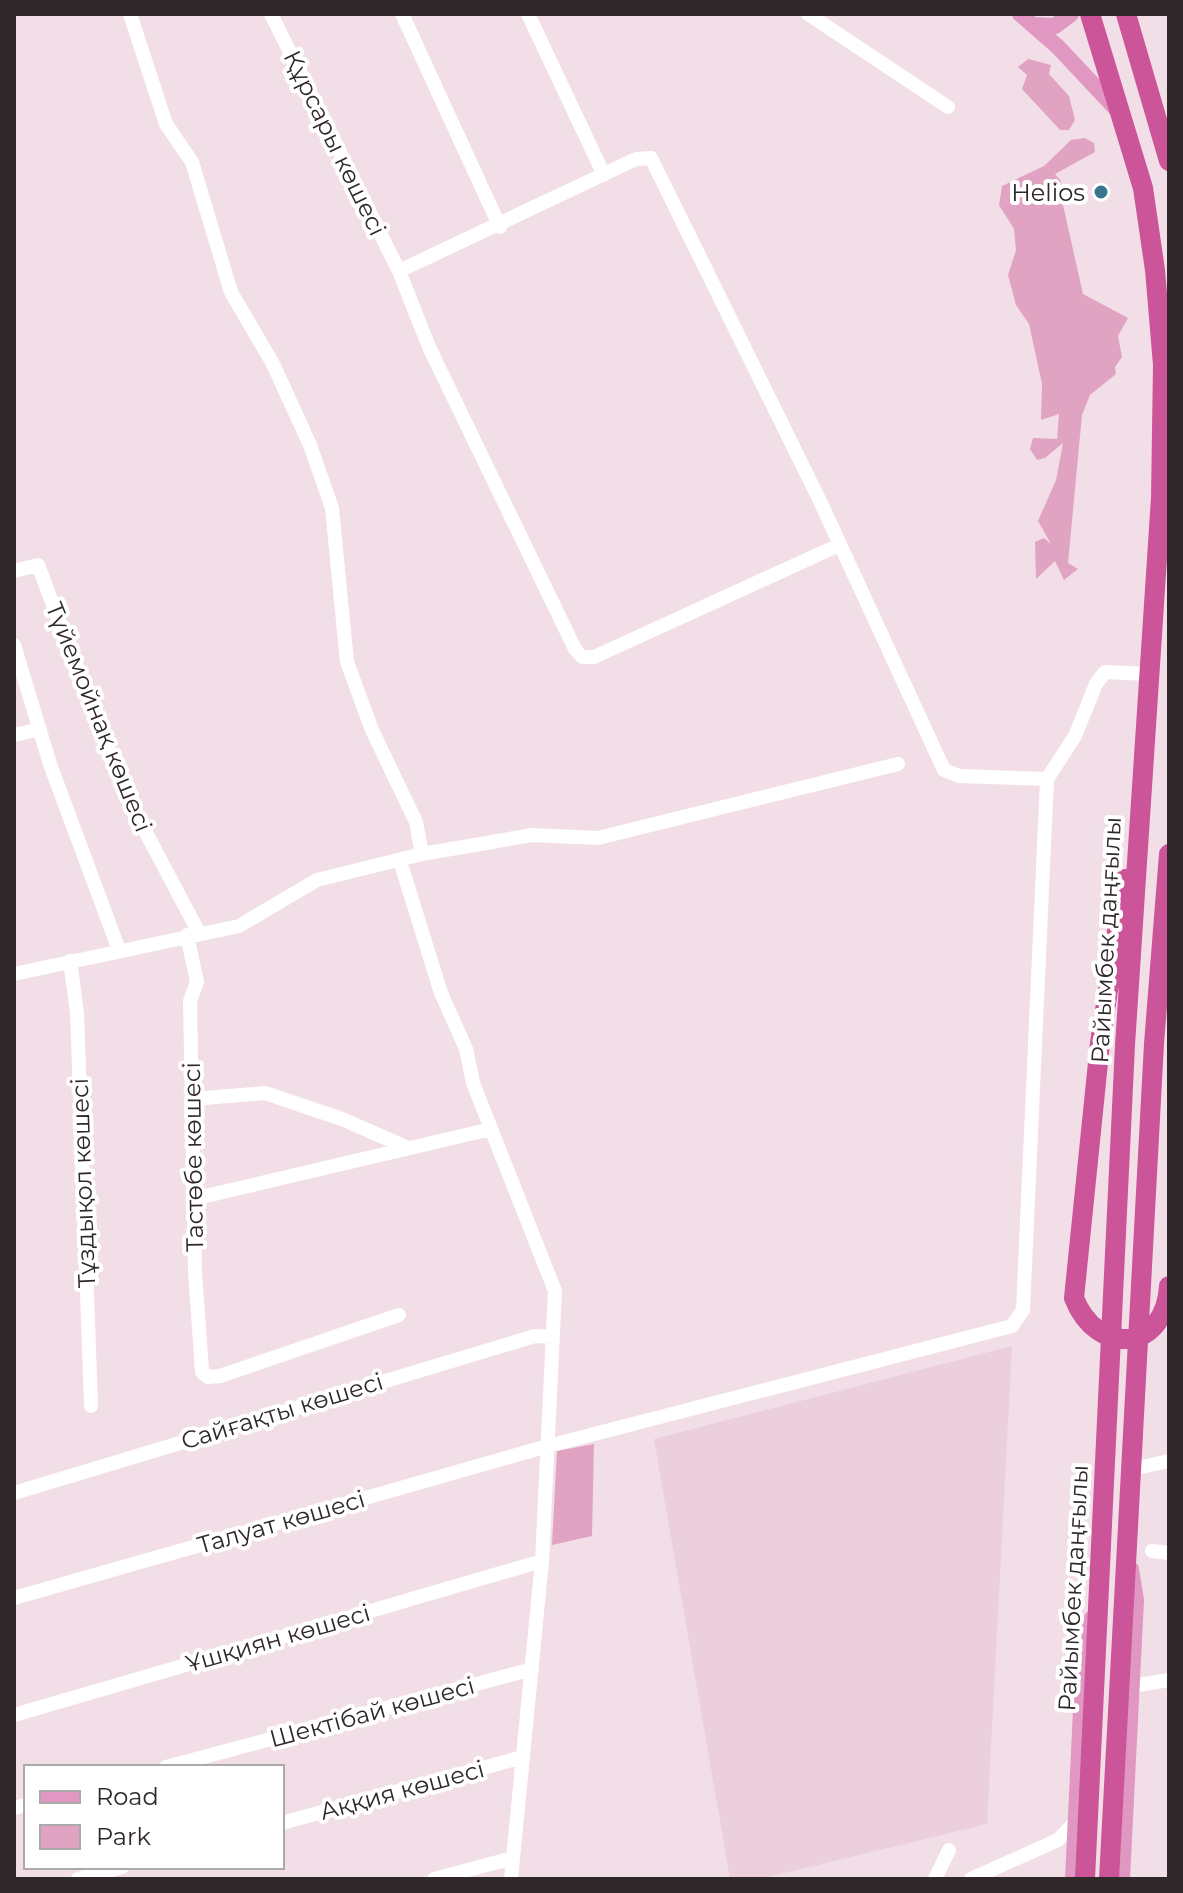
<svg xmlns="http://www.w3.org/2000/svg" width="1183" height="1893" font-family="Montserrat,sans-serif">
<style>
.built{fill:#ebd0dc}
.green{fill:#e1a3c2}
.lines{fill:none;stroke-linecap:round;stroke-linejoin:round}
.minor{stroke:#fff;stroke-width:14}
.major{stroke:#e098c2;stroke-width:16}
.highway{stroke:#cc5499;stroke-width:20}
.poi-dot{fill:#39758c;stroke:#fff;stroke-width:3}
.labels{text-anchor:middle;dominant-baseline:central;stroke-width:8;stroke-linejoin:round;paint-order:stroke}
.street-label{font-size:24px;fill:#2f282b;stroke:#fff}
.poi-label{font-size:24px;fill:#2f282b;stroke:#fff;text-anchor:end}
</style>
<rect width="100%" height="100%" fill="#f2dee7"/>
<path class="built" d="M 1012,1346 L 987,1824 L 760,1879 L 730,1879 L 654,1439 Z"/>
<path class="green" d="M 1028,59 L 1051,65 L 1049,74 L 1069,96 L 1075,120 L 1069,130 L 1060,130 L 1022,89 L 1027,75 L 1018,67 Z
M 1085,138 L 1094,143 L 1095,152 L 1055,174 L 1061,181 L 1059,187 L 1083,294 L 1128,318 L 1118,336 L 1122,357 L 1115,367 L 1116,374 L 1090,395 L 1082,415 L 1068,563 L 1078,569 L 1064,580 L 1055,561 L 1036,579 L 1035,542 L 1044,538 L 1051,544 L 1038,521 L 1056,480 L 1063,443 L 1045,458 L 1037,460 L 1030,449 L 1033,438 L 1057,439 L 1059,414 L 1041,420 L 1042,384 L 1029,324 L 1016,305 L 1008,275 L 1016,250 L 1014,229 L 999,205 L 1002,186 L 1044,166 L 1071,140 Z
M 594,1444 L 592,1536 L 552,1545 L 557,1451 Z"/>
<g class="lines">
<path class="minor" d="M 130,14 L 166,124 L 192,162 L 231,292 L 273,364 L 310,445 L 332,508 L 347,662 L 372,730 L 416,822 L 422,854
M 271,14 L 399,271 L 429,347 L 575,649 L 582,657 L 594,657 L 839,545
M 402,14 L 500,227
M 528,14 L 604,175
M 808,14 L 948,107
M 399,271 L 636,159 L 651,158 L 820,501 L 944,770 L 959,776 L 1047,779
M 14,571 L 38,565 L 124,791 L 198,931
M 14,645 L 50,764 L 119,950
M 14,735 L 40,729
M 400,861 L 441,993 L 466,1049 L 473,1083 L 555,1291 L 542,1561 L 511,1879
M 187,935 L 197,982 L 190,1001 L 195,1272 L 202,1372 L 208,1377 L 220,1376 L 399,1315
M 70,961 L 77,1013 L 91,1406
M 14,974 L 239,926 L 317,880 L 422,854 L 532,835 L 598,838 L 898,764
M 192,1099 L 265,1093 L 342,1119 L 408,1148
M 193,1199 L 491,1129
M 1132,1469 L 1169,1461
M 14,1493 L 535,1336 L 552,1337
M 1152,1551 L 1169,1553
M 14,1598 L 548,1446 L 1012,1326 L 1023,1310 L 1047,779 L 1075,736 L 1096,684 L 1105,672 L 1149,674
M 1132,1686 L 1169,1680
M 14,1715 L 542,1561
M 166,1767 L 532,1669
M 14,1808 L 26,1805
M 282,1823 L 523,1757
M 78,1879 L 122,1867
M 434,1879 L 513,1858
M 935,1879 L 949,1850
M 971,1879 L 1058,1840 L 1076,1821"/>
<path class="major" d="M 1020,14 L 1058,47 L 1119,112
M 1033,25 L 1055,26 L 1071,14
M 1073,1879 L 1084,1647 L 1091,1619
M 1122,1879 L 1136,1600 L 1131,1569"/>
<path class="highway" d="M 1126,14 L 1169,161
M 1125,879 L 1100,1043 L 1074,1298 C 1097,1357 1165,1352 1169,1286
M 1085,1879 L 1125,1045 L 1161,498 L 1163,365 L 1155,270 L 1143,188 L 1090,14
M 1109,1879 L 1154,1044 L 1169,854"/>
</g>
<circle class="poi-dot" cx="1101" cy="192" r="8"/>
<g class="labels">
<g class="street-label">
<text transform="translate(335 143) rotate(64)">Құрсары көшесі</text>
<text transform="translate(99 717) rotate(68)">Түйемойнақ көшесі</text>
<text transform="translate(1106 940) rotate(-87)">Райымбек даңғылы</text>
<text transform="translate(193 1157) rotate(-91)">Тастөбе көшесі</text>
<text transform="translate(83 1183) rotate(-92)">Тұздықол көшесі</text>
<text transform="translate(282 1411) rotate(-17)">Сайғақты көшесі</text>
<text transform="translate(281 1522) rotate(-16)">Талуат көшесі</text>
<text transform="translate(1073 1588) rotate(-87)">Райымбек даңғылы</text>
<text transform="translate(278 1638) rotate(-16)">Ұшқиян көшесі</text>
<text transform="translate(372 1712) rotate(-15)">Шектібай көшесі</text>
<text transform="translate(402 1790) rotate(-15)">Аққия көшесі</text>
</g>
<g class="poi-label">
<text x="1085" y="192">Helios</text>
</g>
</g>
<rect width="1183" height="1893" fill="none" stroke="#2f282b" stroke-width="32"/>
<rect x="24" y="1765" width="260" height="104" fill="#ffffff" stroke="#aca9aa" stroke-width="2"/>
<rect x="40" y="1791" width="40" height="12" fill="#e098c2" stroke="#aca9aa" stroke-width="2"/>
<text x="96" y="1805" font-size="24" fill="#2f282b">Road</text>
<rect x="40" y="1825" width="40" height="24" fill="#e1a3c2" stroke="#aca9aa" stroke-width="2"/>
<text x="96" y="1845" font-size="24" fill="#2f282b">Park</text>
</svg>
